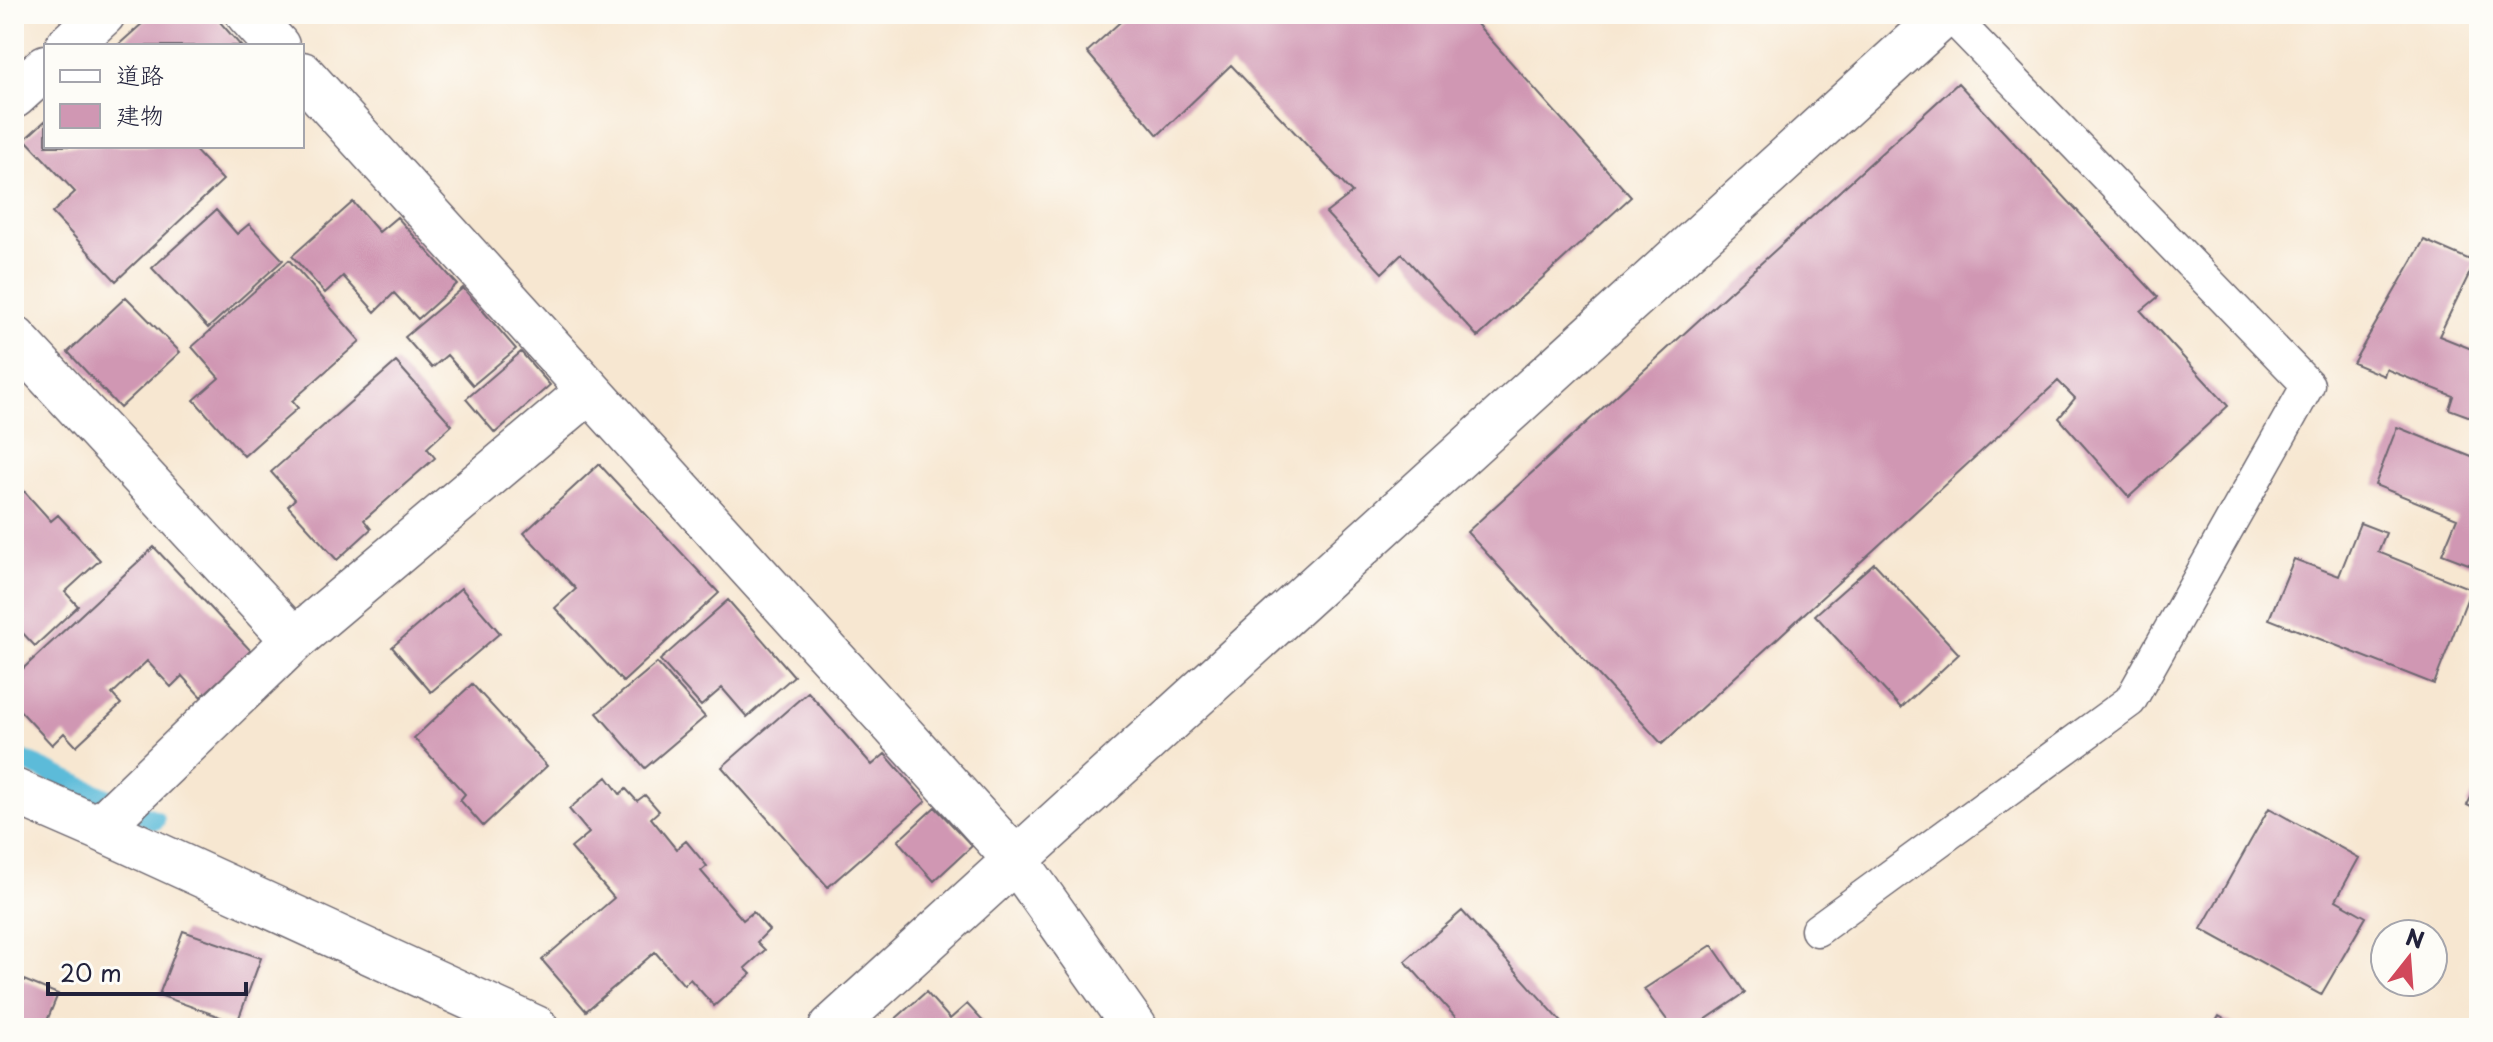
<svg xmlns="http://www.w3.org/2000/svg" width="2493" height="1042" font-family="'Playpen Sans','Klee One',sans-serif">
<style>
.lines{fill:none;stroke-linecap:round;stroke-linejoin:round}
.stream{stroke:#5bbbd9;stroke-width:20}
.building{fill:#d097b3}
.lane-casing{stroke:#6d6770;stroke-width:35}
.street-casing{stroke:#6d6770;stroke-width:47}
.lane{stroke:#fff;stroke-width:32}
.street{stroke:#fff;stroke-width:44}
</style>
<rect width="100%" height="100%" fill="#fdfcf7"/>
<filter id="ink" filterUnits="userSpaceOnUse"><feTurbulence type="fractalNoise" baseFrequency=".0125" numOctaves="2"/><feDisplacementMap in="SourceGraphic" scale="16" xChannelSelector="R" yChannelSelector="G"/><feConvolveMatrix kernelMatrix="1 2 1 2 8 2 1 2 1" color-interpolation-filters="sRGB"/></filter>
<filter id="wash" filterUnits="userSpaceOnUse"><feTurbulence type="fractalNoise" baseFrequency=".006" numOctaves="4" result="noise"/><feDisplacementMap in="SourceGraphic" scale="32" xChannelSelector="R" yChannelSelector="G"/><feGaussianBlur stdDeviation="1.8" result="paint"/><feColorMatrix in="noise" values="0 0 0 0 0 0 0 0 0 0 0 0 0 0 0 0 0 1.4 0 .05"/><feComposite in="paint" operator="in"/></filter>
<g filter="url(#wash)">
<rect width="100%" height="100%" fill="#f7e7d1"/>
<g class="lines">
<path class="stream" d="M 14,756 L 155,820"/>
</g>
<g id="blocks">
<path class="building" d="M 153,14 L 213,14 L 241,46 L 117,46 Z
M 1129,14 L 1468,14 L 1631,197 L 1478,337 L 1402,254 L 1382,273 L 1326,213 L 1352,193 L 1231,65 L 1158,135 L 1087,52 Z
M 1958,83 L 2158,297 L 2141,311 L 2228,406 L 2129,497 L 2059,418 L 2075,398 L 2058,381 L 1662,744 L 1467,532 Z
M 46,120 L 46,146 L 191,146 L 223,180 L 116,281 L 52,213 L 75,192 L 25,139 Z
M 353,202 L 379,232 L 397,217 L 457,284 L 418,319 L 394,293 L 375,312 L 343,276 L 325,293 L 292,256 Z
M 216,210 L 237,234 L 249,224 L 283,260 L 208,328 L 152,268 Z
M 2424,240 L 2475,262 L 2439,336 L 2479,352 L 2479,420 L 2449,409 L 2453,396 L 2386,369 L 2384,376 L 2353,363 Z
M 289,260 L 360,341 L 292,401 L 298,408 L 244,456 L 194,400 L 219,378 L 192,347 Z
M 463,288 L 516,349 L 473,385 L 447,355 L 432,368 L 405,337 Z
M 126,297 L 180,352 L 120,408 L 68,352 Z
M 521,352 L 550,385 L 495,433 L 466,399 Z
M 396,362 L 452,425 L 427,448 L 435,458 L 364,520 L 371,529 L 337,560 L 288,506 L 295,499 L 271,472 Z
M 2397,427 L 2479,460 L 2479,568 L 2442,554 L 2457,518 L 2375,485 Z
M 599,464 L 719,593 L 623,682 L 555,608 L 576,589 L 524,533 Z
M 24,491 L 51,521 L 58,515 L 100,560 L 65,592 L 78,606 L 35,646 L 18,628 L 14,633 L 14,500 Z
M 2360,523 L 2386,533 L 2378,552 L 2471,589 L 2434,684 L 2269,619 L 2294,559 L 2339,576 Z
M 154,547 L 251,651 L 201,697 L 182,676 L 171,687 L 147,661 L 112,694 L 121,704 L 76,746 L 64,733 L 52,745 L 14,704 L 14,677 Z
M 1874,563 L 1959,654 L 1901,708 L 1815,615 Z
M 461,588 L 500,633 L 431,692 L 392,647 Z
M 728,600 L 794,676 L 747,717 L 722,688 L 701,706 L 660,660 Z
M 657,663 L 705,717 L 645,768 L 597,713 Z
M 472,684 L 547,766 L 483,826 L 460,800 L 465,794 L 414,738 Z
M 808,692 L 872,765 L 885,754 L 926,801 L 828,887 L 722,767 Z
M 607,777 L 620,794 L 626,789 L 637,801 L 645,795 L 659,811 L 651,818 L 676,849 L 686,841 L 707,866 L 701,871 L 743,920 L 753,912 L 769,930 L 757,942 L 765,950 L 745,968 L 751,974 L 714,1006 L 690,979 L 684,985 L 655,952 L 586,1011 L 542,960 L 614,898 L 571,848 L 589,833 L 569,809 Z
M 2479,782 L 2479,811 L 2467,805 Z
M 935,807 L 972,846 L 934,881 L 898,841 Z
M 2269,808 L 2359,858 L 2336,900 L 2366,917 L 2321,995 L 2201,929 Z
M 1462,911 L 1567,1028 L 1465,1028 L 1405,961 Z
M 183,931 L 261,958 L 237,1023 L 159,995 Z
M 1712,945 L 1745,993 L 1693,1028 L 1673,1028 L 1644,989 Z
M 14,976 L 58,994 L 44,1028 L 14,1028 Z
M 926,992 L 950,1019 L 967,1004 L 989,1028 L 885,1028 Z
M 2219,1016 L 2240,1028 L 2212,1028 Z"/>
</g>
</g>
<g filter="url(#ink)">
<use href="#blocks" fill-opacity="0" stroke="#6d6770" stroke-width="2"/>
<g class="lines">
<defs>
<path id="lane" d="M 1817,930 L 2130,701 L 2308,385 L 1949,14"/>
<path id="street" d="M 248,14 L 277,46
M 68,46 L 103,14
M 302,74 L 1016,860 L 1135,1028
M 14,96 L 46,67
M 14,338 L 294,640 L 99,828 L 14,791
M 294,640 L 589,391
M 99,828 L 536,1028
M 831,1028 L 1945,14"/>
</defs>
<use href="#lane" class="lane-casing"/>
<use href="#street" class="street-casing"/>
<use href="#lane" class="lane"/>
<use href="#street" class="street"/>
</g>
</g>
<rect width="2493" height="1042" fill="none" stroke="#fdfcf7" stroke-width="48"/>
<rect x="44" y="44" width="260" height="104" fill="#fdfcf7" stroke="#a5a5ac" stroke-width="2"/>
<rect x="60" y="70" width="40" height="12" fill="#ffffff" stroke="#a5a5ac" stroke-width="2"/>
<text x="116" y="84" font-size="24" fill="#22223b">道路</text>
<rect x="60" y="104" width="40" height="24" fill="#d097b3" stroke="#a5a5ac" stroke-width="2"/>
<text x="116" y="124" font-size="24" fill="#22223b">建物</text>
<g transform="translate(2409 958) rotate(17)"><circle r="38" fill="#fdfcf7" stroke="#a5a5ac" stroke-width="2"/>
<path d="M0-6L14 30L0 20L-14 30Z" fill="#d1495b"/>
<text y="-12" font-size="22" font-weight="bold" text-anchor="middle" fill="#22223b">N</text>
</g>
<path d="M48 982v12h198v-12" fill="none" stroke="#22223b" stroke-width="4"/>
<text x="60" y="982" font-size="24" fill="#22223b" stroke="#fdfcf7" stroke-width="6" paint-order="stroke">20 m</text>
</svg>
